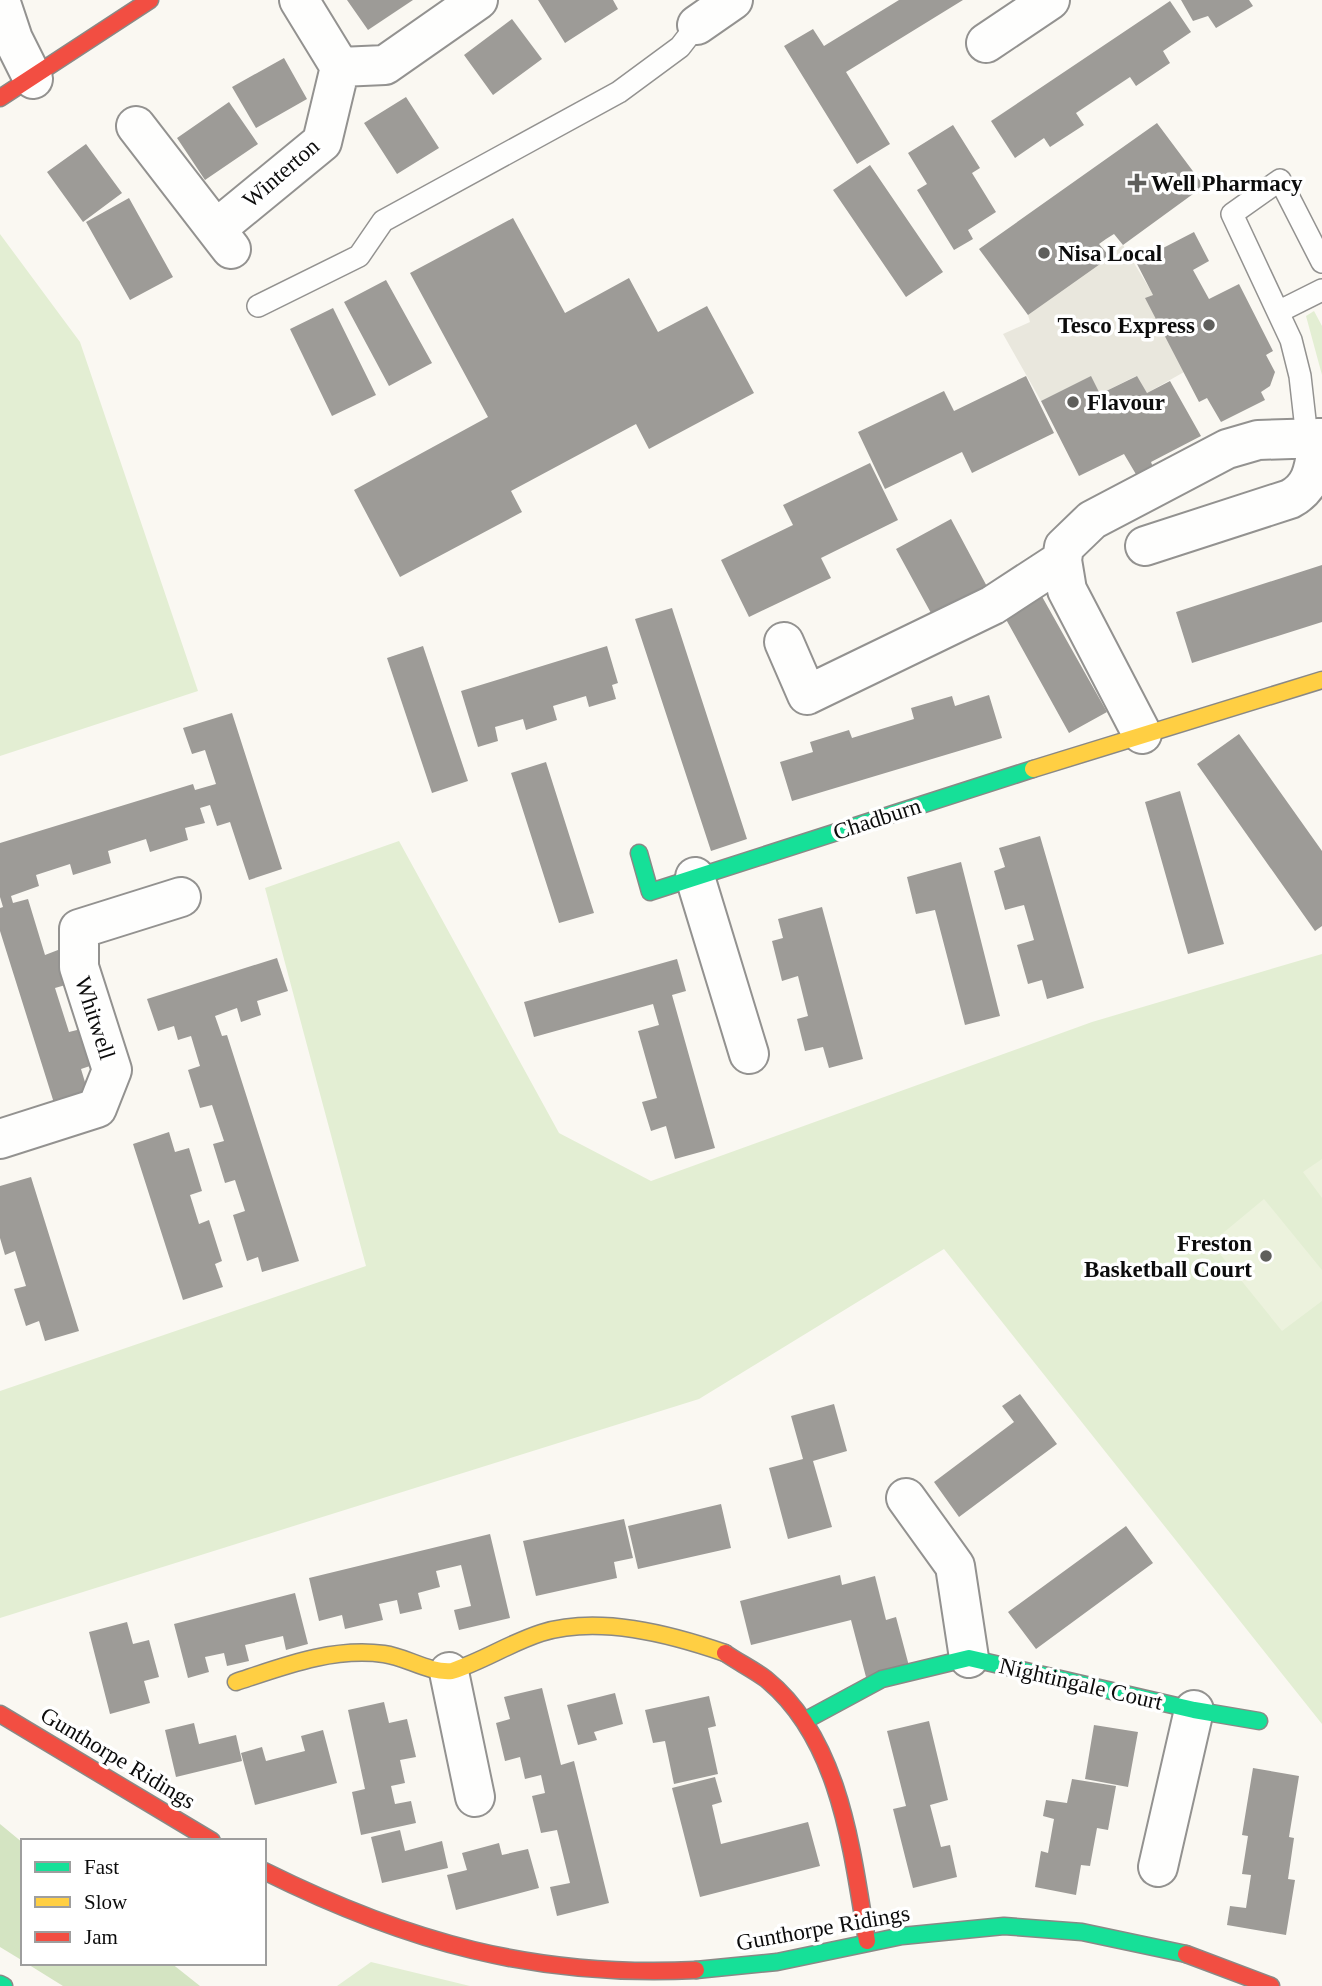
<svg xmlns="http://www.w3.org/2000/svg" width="1322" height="1986" font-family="Georgia,serif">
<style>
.green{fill:#e3eed3}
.forest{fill:#d4e4c2}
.pitch{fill:#ecf2dd}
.plaza{fill:#e9e7dd}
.building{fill:#9d9b97}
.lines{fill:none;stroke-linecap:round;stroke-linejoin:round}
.lane-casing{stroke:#939290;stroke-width:24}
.street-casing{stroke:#939290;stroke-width:42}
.fast-casing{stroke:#8a8986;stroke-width:19}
.slow-casing{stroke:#8a8986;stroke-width:19}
.jam-casing{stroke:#8a8986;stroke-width:19}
.lane{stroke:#fefefd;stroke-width:21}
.street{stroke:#fefefd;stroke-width:38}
.fast{stroke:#16e098;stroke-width:16}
.slow{stroke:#ffcf43;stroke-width:16}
.jam{stroke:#f24e42;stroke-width:16}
.poi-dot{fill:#5f5f5c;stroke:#fff;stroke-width:2.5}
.labels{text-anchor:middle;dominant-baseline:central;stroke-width:7;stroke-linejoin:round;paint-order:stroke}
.street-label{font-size:23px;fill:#0c0c0c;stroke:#fff}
.poi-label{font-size:23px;font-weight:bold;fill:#0c0c0c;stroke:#fff;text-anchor:start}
</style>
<rect width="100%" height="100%" fill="#faf8f2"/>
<path class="green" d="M 0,234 L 80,342 L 198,691 L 0,756 Z
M 1314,311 L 1322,326 L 1322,375 L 1306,316 Z
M 399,841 L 559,1133 L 651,1181 L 1092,1022 L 1322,954 L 1322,1724 L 944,1249 L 699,1399 L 0,1618 L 0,1391 L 366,1266 L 265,888 Z
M 371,1962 L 470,1986 L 337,1986 Z"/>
<path class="forest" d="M 0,1824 L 23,1843 L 23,1961 L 0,1947 Z
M 26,1963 L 171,1963 L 200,1986 L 63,1986 Z"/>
<path class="pitch" d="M 1322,1159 L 1322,1198 L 1303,1172 Z
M 1264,1199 L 1322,1270 L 1322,1301 L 1282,1331 L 1211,1243 Z"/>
<path class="plaza" d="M 1123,245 L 1151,291 L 1153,295 L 1146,298 L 1184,372 L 1147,393 L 1136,376 L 1100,394 L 1041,401 L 1003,334 L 1030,322 L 1028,315 Z"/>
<path class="building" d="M 347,0 L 413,0 L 368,30 Z
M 538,0 L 613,0 L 618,9 L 565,43 Z
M 899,0 L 963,0 L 846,72 L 890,144 L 857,164 L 784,46 L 813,29 L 824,46 Z
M 1181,0 L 1249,0 L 1253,6 L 1216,28 L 1208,16 L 1193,21 Z
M 1170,1 L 1191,32 L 1163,51 L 1170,63 L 1136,86 L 1130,77 L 1076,113 L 1084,125 L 1050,147 L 1044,138 L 1015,158 L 991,121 Z
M 512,19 L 542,59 L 493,95 L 464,55 Z
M 284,58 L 307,99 L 256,128 L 232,87 Z
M 406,97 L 439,148 L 397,174 L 364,123 Z
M 229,102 L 258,144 L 205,180 L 177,138 Z
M 1157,123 L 1204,186 L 1123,245 L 1114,234 L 1106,239 L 1099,244 L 1110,257 L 1028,315 L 979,249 Z
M 953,125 L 980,168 L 972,173 L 996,212 L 968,230 L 973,239 L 954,250 L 917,190 L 927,184 L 908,153 Z
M 86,144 L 122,193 L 83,222 L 47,172 Z
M 870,165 L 943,272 L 906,297 L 833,190 Z
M 129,198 L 173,277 L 130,300 L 86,222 Z
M 513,218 L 565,313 L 629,278 L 658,332 L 707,306 L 754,393 L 649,449 L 636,424 L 511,491 L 522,512 L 400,577 L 354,490 L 488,417 L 410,273 Z
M 1194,232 L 1209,261 L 1193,270 L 1209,299 L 1239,284 L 1273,351 L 1266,355 L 1275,372 L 1270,386 L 1261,392 L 1265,400 L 1221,422 L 1207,398 L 1199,402 L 1145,298 L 1153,295 L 1136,262 Z
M 386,280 L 432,363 L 389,386 L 344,302 Z
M 333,308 L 376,395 L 332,416 L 290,329 Z
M 1026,376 L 1054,433 L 972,473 L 962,452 L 885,489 L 858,432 L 944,391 L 954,411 Z
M 1091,376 L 1100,394 L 1137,376 L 1147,393 L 1170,381 L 1201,436 L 1151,462 L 1153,467 L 1137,476 L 1124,454 L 1079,476 L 1041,401 Z
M 870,463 L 898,520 L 821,558 L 831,578 L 749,617 L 721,560 L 793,525 L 783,505 Z
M 951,519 L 991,594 L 937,624 L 896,549 Z
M 1322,565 L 1322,622 L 1192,663 L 1176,612 Z
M 1040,593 L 1107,712 L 1069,733 L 1003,614 Z
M 672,608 L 747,839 L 711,851 L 635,619 Z
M 423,646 L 468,781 L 432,793 L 387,658 Z
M 607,646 L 618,683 L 612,685 L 616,699 L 589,707 L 586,696 L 553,706 L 557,720 L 526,730 L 523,719 L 495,727 L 498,741 L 478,747 L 461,691 Z
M 989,695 L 1002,738 L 792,801 L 780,762 L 813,752 L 810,742 L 849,730 L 852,738 L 914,719 L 911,708 L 952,696 L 955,706 Z
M 232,713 L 282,869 L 249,880 L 230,822 L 217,826 L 210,805 L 200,808 L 205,823 L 185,828 L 188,840 L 150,852 L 146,839 L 108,851 L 111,863 L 73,875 L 70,864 L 36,875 L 39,886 L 11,896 L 13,903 L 28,899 L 45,955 L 58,950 L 69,984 L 55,988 L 69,1032 L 81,1029 L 93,1065 L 81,1069 L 88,1092 L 54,1103 L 0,931 L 0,908 L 3,907 L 0,897 L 0,843 L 193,784 L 195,790 L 216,784 L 205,750 L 192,754 L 183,728 Z
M 1239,734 L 1322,851 L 1322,926 L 1315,931 L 1197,764 Z
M 546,762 L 594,913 L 559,923 L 511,773 Z
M 1180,791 L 1224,944 L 1188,954 L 1145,802 Z
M 1040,836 L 1084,988 L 1047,999 L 1042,980 L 1028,984 L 1017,945 L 1034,940 L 1024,905 L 1005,910 L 994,871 L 1005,867 L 999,848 Z
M 961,862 L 1000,1016 L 965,1025 L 935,910 L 916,914 L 907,877 Z
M 822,907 L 863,1059 L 829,1068 L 823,1047 L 805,1051 L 797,1019 L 808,1016 L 798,976 L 782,981 L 772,941 L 783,938 L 778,919 Z
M 277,958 L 288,991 L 257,1001 L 261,1015 L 241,1022 L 237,1008 L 215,1016 L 222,1036 L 227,1035 L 299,1261 L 262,1272 L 258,1257 L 247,1261 L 233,1215 L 245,1211 L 235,1180 L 225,1183 L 213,1144 L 224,1141 L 212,1105 L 200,1108 L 188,1070 L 200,1066 L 191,1036 L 178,1040 L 174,1026 L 158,1031 L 147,999 Z
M 677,959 L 686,991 L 672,995 L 715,1148 L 675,1159 L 666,1126 L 651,1131 L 642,1102 L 657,1098 L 638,1031 L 659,1025 L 653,1004 L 534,1037 L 524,1002 Z
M 169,1132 L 175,1152 L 189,1148 L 202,1191 L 190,1195 L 199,1224 L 209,1220 L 222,1261 L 215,1264 L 223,1287 L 183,1300 L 133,1144 Z
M 31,1177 L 79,1331 L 45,1341 L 39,1321 L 26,1326 L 14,1289 L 26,1286 L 15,1251 L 5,1255 L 0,1238 L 0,1186 Z
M 1020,1394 L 1057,1444 L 959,1517 L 934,1482 L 1014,1422 L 1002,1406 Z
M 834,1404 L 847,1451 L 813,1461 L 832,1527 L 788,1539 L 769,1468 L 803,1459 L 791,1416 Z
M 721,1504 L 731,1548 L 638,1569 L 628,1526 Z
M 624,1519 L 633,1558 L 614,1562 L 617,1578 L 536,1596 L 523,1541 Z
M 1126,1526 L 1153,1563 L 1036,1649 L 1008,1612 Z
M 490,1534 L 510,1618 L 459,1630 L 454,1610 L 471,1606 L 461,1565 L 436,1571 L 440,1587 L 418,1593 L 422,1609 L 400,1614 L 397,1600 L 379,1604 L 383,1620 L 345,1629 L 342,1615 L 319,1621 L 309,1578 Z
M 840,1575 L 842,1585 L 875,1576 L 886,1620 L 896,1617 L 909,1666 L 866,1677 L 851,1620 L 751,1645 L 740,1601 Z
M 295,1593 L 308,1644 L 286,1650 L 283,1636 L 245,1645 L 249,1661 L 227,1666 L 224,1653 L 205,1657 L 209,1672 L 188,1678 L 174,1624 Z
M 127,1622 L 133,1644 L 149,1640 L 159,1677 L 144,1681 L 150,1703 L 110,1714 L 89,1632 Z
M 542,1688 L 561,1765 L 574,1761 L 609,1903 L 557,1916 L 550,1887 L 570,1883 L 557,1830 L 541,1833 L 532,1796 L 545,1793 L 541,1775 L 525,1779 L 520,1757 L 505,1761 L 496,1723 L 510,1719 L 504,1697 Z
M 615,1693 L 623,1724 L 594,1732 L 597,1740 L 578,1745 L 567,1705 Z
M 709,1696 L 716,1726 L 708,1728 L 718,1774 L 674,1784 L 665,1741 L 653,1743 L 645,1710 Z
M 384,1702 L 389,1723 L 407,1719 L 416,1757 L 400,1760 L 405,1783 L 391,1786 L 395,1804 L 411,1801 L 416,1823 L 361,1835 L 352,1792 L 365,1789 L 348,1710 Z
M 929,1721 L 948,1800 L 930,1805 L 941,1847 L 950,1845 L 957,1877 L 913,1888 L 893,1809 L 906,1806 L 887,1731 Z
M 194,1723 L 199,1744 L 236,1735 L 242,1761 L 176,1777 L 165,1730 Z
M 1094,1725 L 1138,1732 L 1128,1787 L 1085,1779 Z
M 323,1730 L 337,1783 L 255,1805 L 241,1753 L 262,1747 L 266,1761 L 305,1751 L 301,1736 Z
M 1253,1768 L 1299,1776 L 1289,1837 L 1294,1838 L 1288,1879 L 1295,1880 L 1286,1935 L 1227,1925 L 1230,1906 L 1246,1908 L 1251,1875 L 1242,1874 L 1248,1836 L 1242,1835 Z
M 715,1777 L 722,1802 L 712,1805 L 721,1844 L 808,1822 L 820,1866 L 700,1897 L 672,1788 Z
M 1072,1779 L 1116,1786 L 1108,1830 L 1097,1828 L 1090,1866 L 1081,1865 L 1076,1895 L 1035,1887 L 1041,1851 L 1048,1853 L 1054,1819 L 1043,1816 L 1046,1800 L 1067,1803 Z
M 400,1830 L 405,1851 L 442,1841 L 448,1868 L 382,1883 L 371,1837 Z
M 499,1843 L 502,1855 L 528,1849 L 539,1888 L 456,1910 L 447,1875 L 467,1870 L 462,1853 Z"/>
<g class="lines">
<defs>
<path id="lane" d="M 258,306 L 359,256 L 383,221 L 619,92 L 680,47 L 697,25
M 1278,312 L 1322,290
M 1307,438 L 1300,376 L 1291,340 L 1232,214 L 1280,180 L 1322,262"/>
<path id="street" d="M 0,0 L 13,39 L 33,79
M 299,0 L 340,67 L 385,65 L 478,0
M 697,25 L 733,0
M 986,43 L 1050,0
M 136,126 L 231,249
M 216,229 L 322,142 L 340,67
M 1145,546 L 1290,499 C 1315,486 1314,463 1319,438
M 1062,560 L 1067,590 L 1142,734
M 784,642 L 807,695 L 993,605 L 1062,560 L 1064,547 L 1092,520 L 1227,449 L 1258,440 L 1322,438
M 695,877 L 749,1054
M 0,1139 L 97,1108 L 112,1070 L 79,967 L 79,929 L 181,897
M 906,1498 L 955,1566 L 969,1658
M 449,1672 L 475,1797
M 1158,1867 L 1194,1710"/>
<path id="fast" d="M 639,853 L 650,892 L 1033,769
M 806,1720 L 882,1679 L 969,1658 L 1194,1710 L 1259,1721
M 696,1970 L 777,1962 L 902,1936 L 1004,1926 L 1082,1932 L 1186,1954
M 0,1984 L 4,1986"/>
<path id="slow" d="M 1033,769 L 1322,680
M 236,1682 C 284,1666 333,1647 384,1654 C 407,1657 428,1673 452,1671 C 483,1661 510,1643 541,1633 C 598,1615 670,1634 725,1653"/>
<path id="jam" d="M 0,98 L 150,0
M 725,1653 C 738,1662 754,1670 766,1679 C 841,1740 852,1852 867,1941
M 0,1714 L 212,1841
M 264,1871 C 407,1942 535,1978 696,1970
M 1186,1954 L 1271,1986"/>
</defs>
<use href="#lane" class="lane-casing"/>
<use href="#street" class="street-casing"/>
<use href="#fast" class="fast-casing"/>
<use href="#slow" class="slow-casing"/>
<use href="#jam" class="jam-casing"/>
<use href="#lane" class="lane"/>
<use href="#street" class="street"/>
<use href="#fast" class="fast"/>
<use href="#slow" class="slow"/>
<use href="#jam" class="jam"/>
</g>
<g class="poi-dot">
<path d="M1133.5 172.5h7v7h7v7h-7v7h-7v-7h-7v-7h7z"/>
<circle cx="1044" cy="253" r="7"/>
<circle cx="1209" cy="325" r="7"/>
<circle cx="1073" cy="402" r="7"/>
<circle cx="1266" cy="1256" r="7"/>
</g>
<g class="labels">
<g class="street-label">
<text transform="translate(281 173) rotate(-41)">Winterton</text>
<text transform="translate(877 819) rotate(-18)">Chadburn</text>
<text transform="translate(95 1018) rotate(72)">Whitwell</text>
<text transform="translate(1081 1684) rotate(13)">Nightingale Court</text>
<text transform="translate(118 1758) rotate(31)">Gunthorpe Ridings</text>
<text transform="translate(823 1928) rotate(-10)">Gunthorpe Ridings</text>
</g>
<g class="poi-label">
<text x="1151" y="183">Well Pharmacy</text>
<text x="1058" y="253">Nisa Local</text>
<text x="1195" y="325" text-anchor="end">Tesco Express</text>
<text x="1087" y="402">Flavour</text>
<text x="1252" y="1243" text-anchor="end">Freston<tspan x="1252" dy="26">Basketball Court</tspan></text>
</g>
</g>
<rect x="21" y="1839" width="245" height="126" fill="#ffffff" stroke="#9e9e9e" stroke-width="2"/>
<rect x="35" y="1862" width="35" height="10" fill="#16e098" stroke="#9e9e9e" stroke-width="2"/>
<text x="84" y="1874" font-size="21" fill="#0c0c0c">Fast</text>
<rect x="35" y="1897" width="35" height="10" fill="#ffcf43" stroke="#9e9e9e" stroke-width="2"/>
<text x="84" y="1909" font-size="21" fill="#0c0c0c">Slow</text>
<rect x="35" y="1932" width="35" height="10" fill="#f24e42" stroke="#9e9e9e" stroke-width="2"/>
<text x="84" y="1944" font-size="21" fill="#0c0c0c">Jam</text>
</svg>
